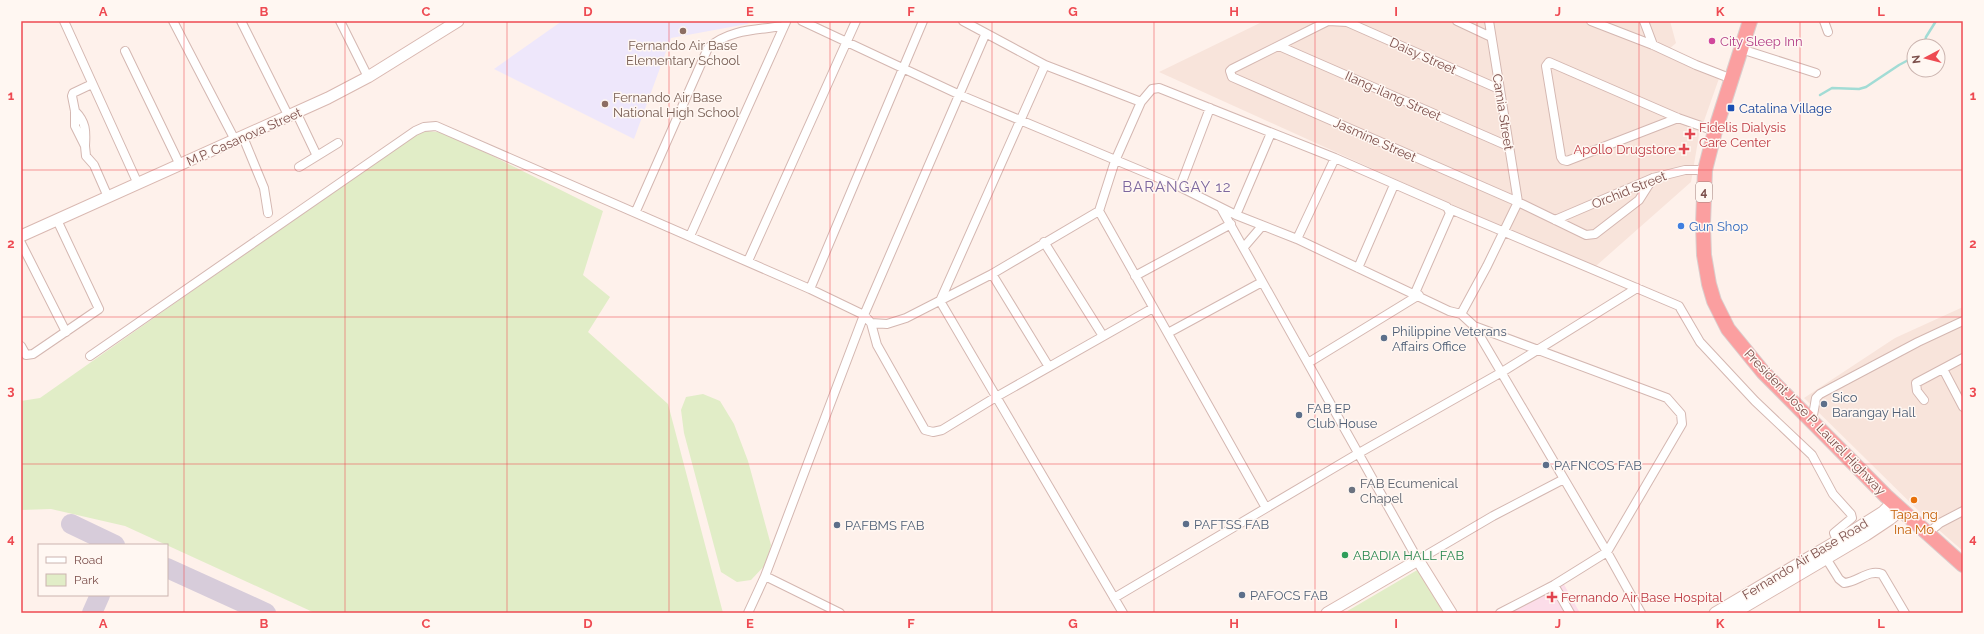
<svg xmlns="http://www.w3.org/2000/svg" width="1984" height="634" font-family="Raleway,sans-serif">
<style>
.residential{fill:#f8e4db}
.education{fill:#eee7fb}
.medical{fill:#fcdde9}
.green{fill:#e1edc7}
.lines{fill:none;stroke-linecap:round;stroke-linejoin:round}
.stream{stroke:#a2dcd5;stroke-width:2.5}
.taxiway{stroke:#d7ccda;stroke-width:20}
.street-casing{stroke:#d4b7b1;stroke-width:10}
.secondary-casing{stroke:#d9b8b1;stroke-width:13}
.highway-casing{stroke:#dacecd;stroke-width:16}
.street{stroke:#fff;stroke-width:8}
.secondary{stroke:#fff;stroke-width:11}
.highway{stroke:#fb9fa0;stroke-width:14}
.grid{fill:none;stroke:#ee4a52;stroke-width:1;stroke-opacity:0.55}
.education-dot{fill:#8d6e63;stroke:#fff7f2;stroke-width:1.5}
.hotel-dot{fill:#d1479c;stroke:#fff7f2;stroke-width:1.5}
.transit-dot{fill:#1a4fb4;stroke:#fff7f2;stroke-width:1.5}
.health-dot{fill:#e0444e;stroke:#fff7f2;stroke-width:1.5}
.shop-dot{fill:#3f7fe0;stroke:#fff7f2;stroke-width:1.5}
.service-dot{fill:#5c6f8a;stroke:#fff7f2;stroke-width:1.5}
.worship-dot{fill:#6b7280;stroke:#fff7f2;stroke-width:1.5}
.food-dot{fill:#e8710a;stroke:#fff7f2;stroke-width:1.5}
.leisure-dot{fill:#2e9e5b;stroke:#fff7f2;stroke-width:1.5}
.labels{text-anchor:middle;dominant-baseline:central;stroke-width:3;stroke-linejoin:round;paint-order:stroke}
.shield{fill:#fff7f2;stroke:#a3817d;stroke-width:1}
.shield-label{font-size:12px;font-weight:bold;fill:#7c4f4b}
.hotel-label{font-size:13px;fill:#b23c85;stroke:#fff7f2;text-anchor:start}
.education-label{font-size:13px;fill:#785e54;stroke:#fff7f2}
.street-label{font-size:13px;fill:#7c4f4b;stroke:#fff7f2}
.transit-label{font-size:13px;fill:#164399;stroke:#fff7f2;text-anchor:start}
.health-label{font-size:13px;fill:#be3a42;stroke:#fff7f2;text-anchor:start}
.shop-label{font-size:13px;fill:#366cbe;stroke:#fff7f2;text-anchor:start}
.service-label{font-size:13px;fill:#4e5e75;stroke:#fff7f2;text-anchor:start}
.worship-label{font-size:13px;fill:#5b616d;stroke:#fff7f2;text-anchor:start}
.food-label{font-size:13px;fill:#c56008;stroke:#fff7f2}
.leisure-label{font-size:13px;fill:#27864d;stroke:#fff7f2;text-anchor:start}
.quarter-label{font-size:15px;letter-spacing:1px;fill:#7d679e;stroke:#fff7f2}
.neatline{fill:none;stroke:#ee4a52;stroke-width:1.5}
.grid-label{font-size:13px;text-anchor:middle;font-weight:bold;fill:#ee4a52}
</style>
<rect width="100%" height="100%" fill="#fef1eb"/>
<path class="residential" d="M 1264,21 L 1670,21 L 1676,43 L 1667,51 L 1722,70 L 1699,135 L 1691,182 L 1596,266 L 1479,217 L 1159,72 Z
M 1963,307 L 1963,551 L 1933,525 L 1804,398 L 1895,338 Z"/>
<path class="education" d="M 562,21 L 752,21 L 747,24 L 671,38 L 634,139 L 494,69 Z"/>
<path class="medical" d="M 1562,581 L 1580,613 L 1504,613 Z"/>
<path class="green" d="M 427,131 L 446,133 L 603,211 L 583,275 L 610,297 L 588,332 L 668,404 L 723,613 L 315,613 L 125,526 L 51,509 L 21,510 L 21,401 L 40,398 L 414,135 Z
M 703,394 L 720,401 L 734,424 L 748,461 L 771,545 L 766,564 L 751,580 L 737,582 L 721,572 L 684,433 L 681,410 L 686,397 Z
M 1419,569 L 1444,613 L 1344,613 Z"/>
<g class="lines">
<path class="stream" d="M 1924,46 L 1926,37 L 1936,21
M 1820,95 L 1832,88 L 1859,89 L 1866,87 L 1899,65 L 1914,57"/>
<path class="taxiway" d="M 71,524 L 115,545
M 167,568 L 266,613
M 92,613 L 100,595"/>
<defs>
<path id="street" d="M 64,21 L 138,184
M 173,21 L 235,140
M 241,21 L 289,117
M 340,21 L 368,77
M 802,21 L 960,95 L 1180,187 L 1236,215 L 1297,239 L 1449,311 L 1461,314 L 1474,326 L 1607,552 L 1641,613
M 963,21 L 1045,65 L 1141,102
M 1457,21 L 1491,37
M 1489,21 L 1518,202
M 1591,21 L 1653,45 L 1696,65 L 1732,79
M 1644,21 L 1653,45
M 1824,21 L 1828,32
M 1279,46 L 1508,146
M 1741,49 L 1816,73
M 125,51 L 180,165
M 1045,65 L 940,301 L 1123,613
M 92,84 L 73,93 L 72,96 L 75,111 L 75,126 L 85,146 L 86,156 L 94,165 L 108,197
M 1499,89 L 1347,22 L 1328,21 L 1232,69 L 1230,71 L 1232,77 L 1518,202 L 1586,235 L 1595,234 L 1639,200 L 1653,178
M 75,111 C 86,122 86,131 85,146
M 297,114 L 317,156
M 1678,118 L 1567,161 L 1563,160 L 1561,157 L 1546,66 L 1549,62 L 1678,118 L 1715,131
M 243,137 L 264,188 L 268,213
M 299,167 L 338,143
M 1180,187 L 1210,108
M 1221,208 L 1418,560 L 1493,516 L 1564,479
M 1450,209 L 1679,306 L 1700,342 L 1755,401 L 1812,455 L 1833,494 L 1851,514 L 1852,518 L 1834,533 L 1839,545
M 636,211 L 708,48 C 730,29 756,30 784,26
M 1236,215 L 1271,133
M 1555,220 L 1653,178 L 1685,170 L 1705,170
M 690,236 L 786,22
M 1297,239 L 1335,158
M 1044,242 L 1103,336
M 21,243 L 66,332
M 1244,247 L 1262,226
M 748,261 L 856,21
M 1358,268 L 1394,185
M 992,274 L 1049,367
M 1135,276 L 1231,224
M 810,289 L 923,21
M 1461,314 L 1487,266 L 1518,202
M 871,323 L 877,345 L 925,430 L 933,432 L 942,430 L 996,397 L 1153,308
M 1474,326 L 1667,398 L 1681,414 L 1682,424 L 1607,552 L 1554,585 L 1500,613
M 1168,333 L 1262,282
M 21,346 L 26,355 L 33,354 L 99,309 L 57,220
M 90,356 L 415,131 L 424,127 L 436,126 L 810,289 L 864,315 L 871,323 L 887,324 L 906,318 L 992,274 L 1099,211
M 1308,363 L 1419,295
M 1943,369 L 1963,407
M 1924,400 L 1917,391 L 1916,383 L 1963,358
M 1812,421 L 1816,398 L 1820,394 L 1918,342 L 1963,321
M 1266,508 L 1099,211 L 1115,161 L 1141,102 L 1152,89 L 1159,88 L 1335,158 L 1447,207 L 1450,213 L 1415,293
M 1927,534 L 1940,523 L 1963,511
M 1824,555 L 1839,579 L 1844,583 C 1858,582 1868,569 1882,574 L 1905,613
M 765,576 L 840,613
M 1554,585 L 1570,613
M 1114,598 L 1359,453 L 1502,372 L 1637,288
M 748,613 L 765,576 L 864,315 L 985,35"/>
<path id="secondary" d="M 21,236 L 328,98 L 368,77 L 458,21
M 1327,613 L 1418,560 L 1451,613
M 1715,613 L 1837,541 L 1883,512 L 1893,502
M 1734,613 L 1866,535 L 1890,519 L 1901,510"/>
<path id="highway" d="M 1750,21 L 1715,131 L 1705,170 L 1703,224 L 1704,255 L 1709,284 L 1714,301 L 1728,329 L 1763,372 L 1886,496 L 1963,565"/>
</defs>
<use href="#street" class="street-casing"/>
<use href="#secondary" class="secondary-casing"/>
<use href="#highway" class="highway-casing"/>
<use href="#street" class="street"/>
<use href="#secondary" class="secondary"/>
<use href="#highway" class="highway"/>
</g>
<path class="grid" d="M 184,21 L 184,613M 345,21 L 345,613M 507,21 L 507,613M 669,21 L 669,613M 830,21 L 830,613M 992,21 L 992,613M 1154,21 L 1154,613M 1315,21 L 1315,613M 1477,21 L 1477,613M 1639,21 L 1639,613M 1800,21 L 1800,613M 21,170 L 1963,170M 21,317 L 1963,317M 21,464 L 1963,464"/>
<g class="education-dot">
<circle cx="683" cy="31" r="4"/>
<circle cx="605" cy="104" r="4"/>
</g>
<circle class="hotel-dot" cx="1712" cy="41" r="4"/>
<rect class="transit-dot" x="1727" y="104" width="8" height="8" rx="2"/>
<g class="health-dot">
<path d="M1688 128h4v4h4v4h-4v4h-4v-4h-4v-4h4z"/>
<path d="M1682 143h4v4h4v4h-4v4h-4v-4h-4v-4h4z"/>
<path d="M1550 591h4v4h4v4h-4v4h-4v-4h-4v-4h4z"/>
</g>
<circle class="shop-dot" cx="1681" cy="226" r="4"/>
<g class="service-dot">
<circle cx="1384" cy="338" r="4"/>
<circle cx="1824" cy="404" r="4"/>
<circle cx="1299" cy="415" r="4"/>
<circle cx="1546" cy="465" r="4"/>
<circle cx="1186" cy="524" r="4"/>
<circle cx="837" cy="525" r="4"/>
<circle cx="1242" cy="595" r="4"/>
</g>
<circle class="worship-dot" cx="1352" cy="490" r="4"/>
<circle class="food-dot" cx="1914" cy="500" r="4"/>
<circle class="leisure-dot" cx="1345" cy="555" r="4"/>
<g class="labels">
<rect class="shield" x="1696" y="182" width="16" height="20" rx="3"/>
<g class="shield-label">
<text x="1704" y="192">4</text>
</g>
<g class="hotel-label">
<text x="1720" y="41">City Sleep Inn</text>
</g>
<g class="education-label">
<text x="683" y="45">Fernando Air Base<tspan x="683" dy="15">Elementary School</tspan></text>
<text x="613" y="97" text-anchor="start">Fernando Air Base<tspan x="613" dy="15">National High School</tspan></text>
</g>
<g class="street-label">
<text transform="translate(1423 56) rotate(24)">Daisy Street</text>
<text transform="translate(1393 96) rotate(24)">Ilang-ilang Street</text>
<text transform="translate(1503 112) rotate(81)">Camia Street</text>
<text transform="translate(244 137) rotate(-24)">M.P. Casanova Street</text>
<text transform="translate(1375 140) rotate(24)">Jasmine Street</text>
<text transform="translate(1629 190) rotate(-22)">Orchid Street</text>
<text transform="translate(1815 422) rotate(46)">President Jose P. Laurel Highway</text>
<text transform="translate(1805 559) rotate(-31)">Fernando Air Base Road</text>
</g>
<g class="transit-label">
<text x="1739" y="108">Catalina Village</text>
</g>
<g class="health-label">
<text x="1699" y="127">Fidelis Dialysis<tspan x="1699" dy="15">Care Center</tspan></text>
<text x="1676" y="149" text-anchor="end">Apollo Drugstore</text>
<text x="1561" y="597">Fernando Air Base Hospital</text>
</g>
<g class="shop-label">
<text x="1689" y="226">Gun Shop</text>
</g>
<g class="service-label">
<text x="1392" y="331">Philippine Veterans<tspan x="1392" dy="15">Affairs Office</tspan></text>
<text x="1832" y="397">Sico<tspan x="1832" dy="15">Barangay Hall</tspan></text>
<text x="1307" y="408">FAB EP<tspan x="1307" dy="15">Club House</tspan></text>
<text x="1554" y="465">PAFNCOS FAB</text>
<text x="1194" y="524">PAFTSS FAB</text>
<text x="845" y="525">PAFBMS FAB</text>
<text x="1250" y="595">PAFOCS FAB</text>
</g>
<g class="worship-label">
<text x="1360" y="483">FAB Ecumenical<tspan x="1360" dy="15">Chapel</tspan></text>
</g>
<g class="food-label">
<text x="1914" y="514">Tapa ng<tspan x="1914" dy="15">Ina Mo</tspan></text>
</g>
<g class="leisure-label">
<text x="1353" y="555">ABADIA HALL FAB</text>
</g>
<g class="quarter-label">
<text x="1177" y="187">BARANGAY 12</text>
</g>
</g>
<rect width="1984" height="634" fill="none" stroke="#fff7f2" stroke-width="44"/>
<rect x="38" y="544" width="130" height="52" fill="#fff7f2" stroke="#cbb4af"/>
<rect x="46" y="557" width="20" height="6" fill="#ffffff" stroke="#cbb4af"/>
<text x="74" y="564" font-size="12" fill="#7c4f4b">Road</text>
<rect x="46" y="574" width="20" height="12" fill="#e1edc7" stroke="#cbb4af"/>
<text x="74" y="584" font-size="12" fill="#7c4f4b">Park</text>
<g transform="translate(1926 58) rotate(263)"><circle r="19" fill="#fff7f2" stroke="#cbb4af"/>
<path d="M0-3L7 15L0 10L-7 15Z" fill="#ee4a52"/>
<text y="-6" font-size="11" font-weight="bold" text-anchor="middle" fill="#7c4f4b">N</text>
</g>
<rect x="22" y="22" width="1940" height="590" class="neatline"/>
<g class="grid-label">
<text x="103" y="16">A</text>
<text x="264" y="16">B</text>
<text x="426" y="16">C</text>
<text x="588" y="16">D</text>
<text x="750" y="16">E</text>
<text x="911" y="16">F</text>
<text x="1073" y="16">G</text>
<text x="1234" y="16">H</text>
<text x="1396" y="16">I</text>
<text x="1558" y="16">J</text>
<text x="1720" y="16">K</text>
<text x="1881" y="16">L</text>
<text x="11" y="100">1</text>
<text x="1973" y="100">1</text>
<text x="11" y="248">2</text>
<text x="1973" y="248">2</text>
<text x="11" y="395">3</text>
<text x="1973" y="395">3</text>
<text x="11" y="543">4</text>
<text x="1973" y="543">4</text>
<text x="103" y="628">A</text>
<text x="264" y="628">B</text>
<text x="426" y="628">C</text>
<text x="588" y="628">D</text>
<text x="750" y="628">E</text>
<text x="911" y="628">F</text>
<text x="1073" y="628">G</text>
<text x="1234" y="628">H</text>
<text x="1396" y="628">I</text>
<text x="1558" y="628">J</text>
<text x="1720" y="628">K</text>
<text x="1881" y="628">L</text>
</g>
</svg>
